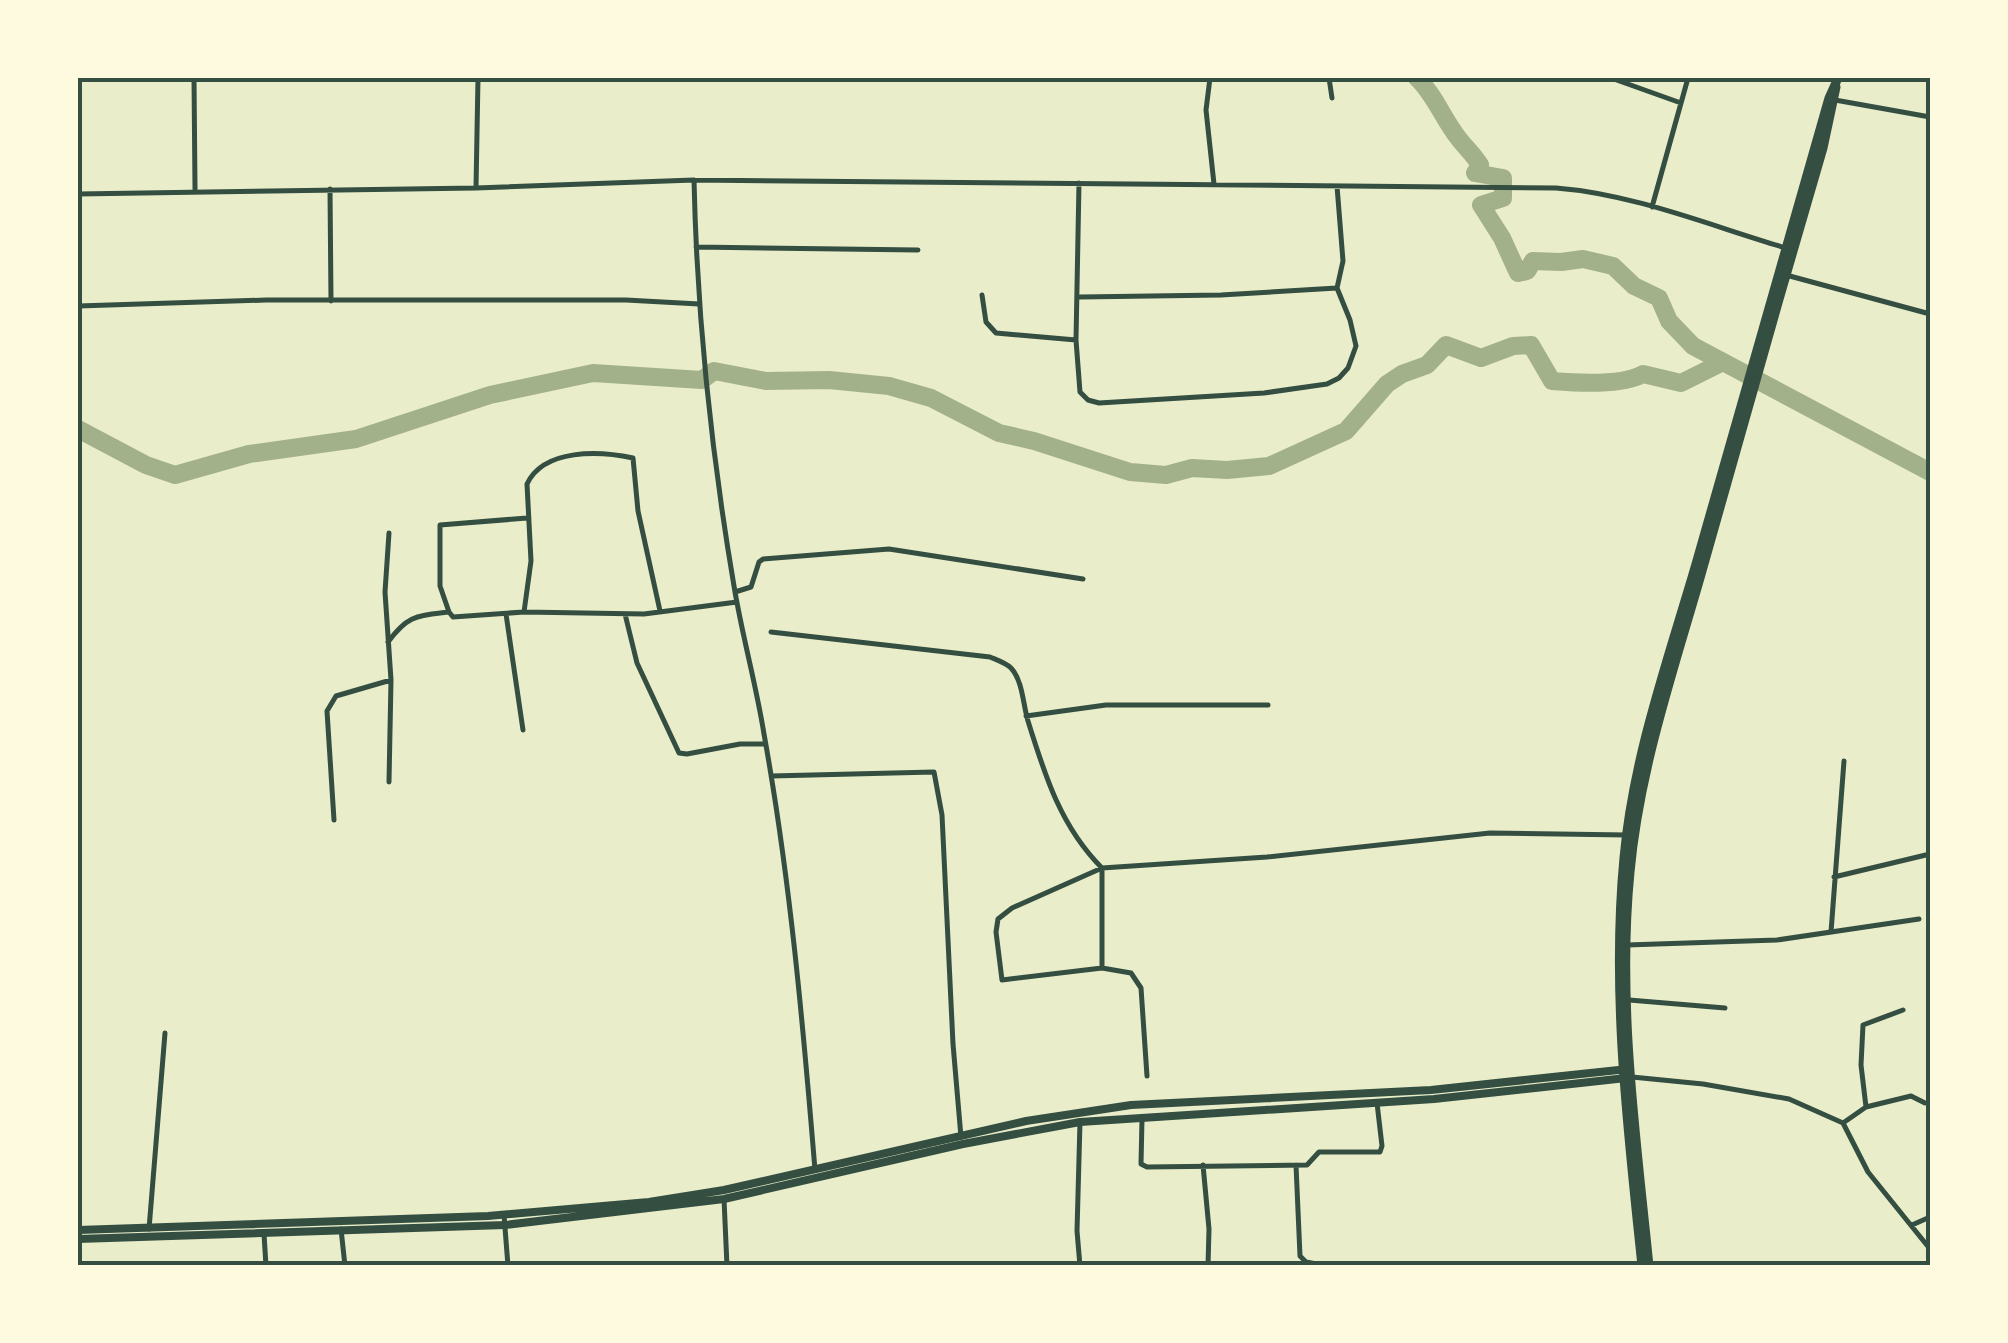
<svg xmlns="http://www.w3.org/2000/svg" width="2008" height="1343" font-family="Signika,sans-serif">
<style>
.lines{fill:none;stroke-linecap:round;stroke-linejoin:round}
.river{stroke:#a3b18a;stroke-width:18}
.minor{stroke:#344e41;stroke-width:5}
.tertiary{stroke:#344e41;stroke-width:8}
.trunk{stroke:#344e41;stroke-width:9}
.neatline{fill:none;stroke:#344e41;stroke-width:4}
</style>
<rect width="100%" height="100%" fill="#e9edc9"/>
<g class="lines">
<path class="river" d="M 1417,78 C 1435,95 1443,119 1459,139 C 1466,148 1474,155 1480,165 L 1475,173 L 1503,178 L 1503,198 L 1481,205 L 1502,238 L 1518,273 L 1527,271 L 1533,261 L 1561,262 L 1583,259 L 1613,266 L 1634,286 L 1659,298 L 1669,321 L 1693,346 L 1930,472
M 78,429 L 146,465 L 175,475 L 249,454 L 356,439 L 490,395 L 593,373 L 702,380 L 714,371 L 766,381 L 829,380 L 889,386 L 931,398 L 999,433 L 1034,441 L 1130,472 L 1166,475 L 1192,468 L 1227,470 L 1269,466 L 1346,431 L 1387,384 L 1402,374 L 1427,365 L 1446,345 L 1481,358 L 1513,346 L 1531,345 L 1552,381 C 1577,383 1622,386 1643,374 L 1681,383 L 1723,362"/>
<path class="minor" d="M 194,78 L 195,189
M 1210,78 L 1206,110 L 1214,184
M 1329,78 L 1332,98
M 1611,78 L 1681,103
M 1835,100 L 1930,117
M 694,180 C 697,316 711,451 734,586 C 742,635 756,684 764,734 C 790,878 803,1024 815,1170
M 1079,183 L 1076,340 L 1080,392 L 1088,400 L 1099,403 L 1264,393 L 1327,384 L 1339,378 L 1348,368 L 1356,346 L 1350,320 L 1337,288 L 1343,261 L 1337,186
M 476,188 L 478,78
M 330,189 L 331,301
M 78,194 L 476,188 L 694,180 L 1556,188 C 1634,194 1711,226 1786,248
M 1652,207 L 1688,78
M 696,247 L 918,250
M 1786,275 L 1930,314
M 982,295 L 986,322 L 996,333 L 1076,340
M 1080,297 L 1221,295 L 1337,288
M 78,306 L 266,300 L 626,300 L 699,304
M 735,592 L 751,587 L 759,562 L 763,559 L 889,549 L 1083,579
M 449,612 L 440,586 L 440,525 L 527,518
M 524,612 L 531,561 L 527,484 C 544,448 600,451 633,458 L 638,511 L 660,611
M 506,614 L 523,730
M 625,614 L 637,663 L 679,753 L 687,754 L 740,744 L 765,744
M 771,632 L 990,657 C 997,660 1006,663 1011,668 C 1023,681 1023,705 1028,721 C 1045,776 1061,827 1102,868 L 1102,968 L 1131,973 L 1141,988 L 1147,1076
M 388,642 C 408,615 416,616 449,612 L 453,617 L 524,612 L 644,614 L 737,602
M 1026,716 L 1106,705 L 1268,705
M 771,776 L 934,772 L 942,815 L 953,1044 L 961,1137
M 389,782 L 391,680 L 385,592 L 389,533
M 334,820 L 327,711 L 336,696 L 391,680
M 1834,877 L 1930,854
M 1831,932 L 1844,761
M 1627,945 L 1777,940 L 1919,919
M 1102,968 L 1002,980 L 996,932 L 998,919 L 1012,908 L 1102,868 L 1267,857 L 1490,833 L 1627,835
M 1629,1000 L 1725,1008
M 1632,1077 L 1703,1084 L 1789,1099 L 1843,1123 L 1868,1172 L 1930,1249
M 1866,1107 L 1861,1065 L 1863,1025 L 1903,1010
M 1142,1119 L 1141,1164 L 1147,1167 L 1307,1165 L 1319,1152 L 1380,1152 L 1382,1146 L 1377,1103
M 1843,1123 L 1866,1107 L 1911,1096 L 1925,1103
M 1203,1165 L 1209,1229 L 1208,1266
M 1296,1165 L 1300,1256 L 1306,1262 L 1327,1266
M 724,1199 L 727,1266
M 504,1215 L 508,1266
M 1912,1225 L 1930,1217
M 149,1229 L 165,1033
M 341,1229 L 345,1266
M 264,1234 L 266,1266
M 1080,1266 L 1077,1231 L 1080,1122"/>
<path class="tertiary" d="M 78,1230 L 488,1216 L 649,1202 L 724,1190 L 1026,1121 L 1131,1105 L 1431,1090 L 1628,1069
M 78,1239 L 505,1225 L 724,1199 L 963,1144 L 1080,1122 L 1434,1099 L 1626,1078"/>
<path class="trunk" d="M 1642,1266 C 1628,1131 1611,993 1624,858 C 1633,757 1668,660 1696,564 C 1740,409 1785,253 1829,98 L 1838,78
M 1649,1266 C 1636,1136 1617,1002 1630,872 C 1639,772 1672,675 1700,578 C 1740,435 1781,291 1823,148 L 1836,87"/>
</g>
<rect width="2008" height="1343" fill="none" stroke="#fefae0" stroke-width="160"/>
<rect x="80" y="80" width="1848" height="1183" class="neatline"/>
</svg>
